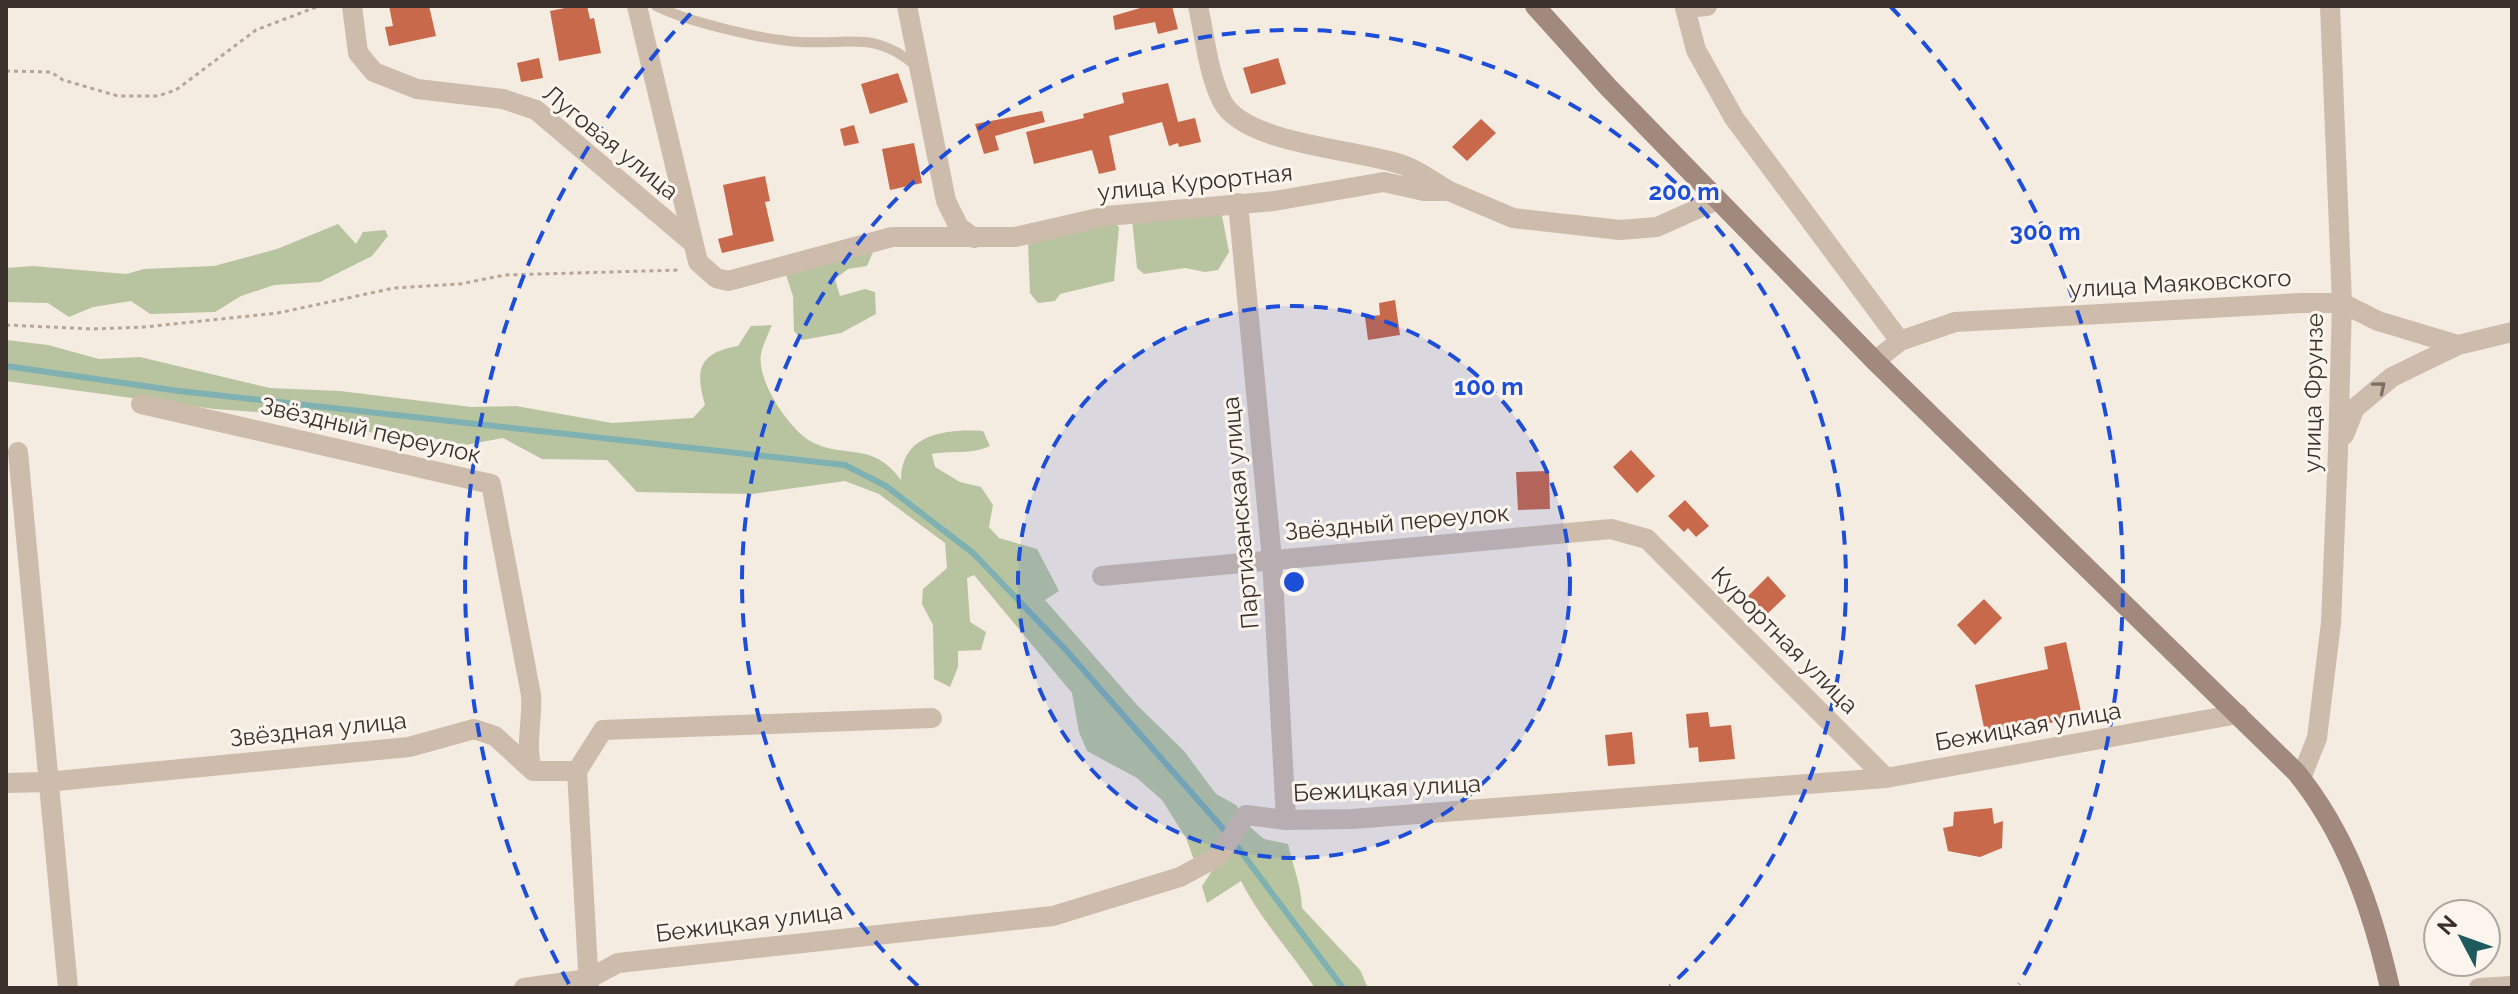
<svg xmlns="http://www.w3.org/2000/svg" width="2518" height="994" font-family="Raleway,sans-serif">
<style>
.green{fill:#b8c4a0}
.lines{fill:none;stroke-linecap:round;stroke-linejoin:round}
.stream{stroke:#7fb0b2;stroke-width:6}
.building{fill:#c8694b}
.path{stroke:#b9a596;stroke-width:3;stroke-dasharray:4 4;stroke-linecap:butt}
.service{stroke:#cdbbac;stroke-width:10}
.minor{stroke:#cdbbac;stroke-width:20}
.tertiary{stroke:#cdbbac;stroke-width:20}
.secondary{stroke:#a18a7d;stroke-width:20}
.oneway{stroke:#7d6f65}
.ring{fill:none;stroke:#1d4ed8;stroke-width:4;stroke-dasharray:14 10}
.labels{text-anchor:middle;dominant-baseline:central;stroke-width:6;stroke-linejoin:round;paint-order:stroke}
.street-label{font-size:24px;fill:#3b302b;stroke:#fbf5ee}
.centre{fill:#1d4ed8;stroke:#fbf5ee;stroke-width:4}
.ring-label{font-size:24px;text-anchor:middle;font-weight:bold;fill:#1d4ed8;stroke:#fbf5ee;stroke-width:6;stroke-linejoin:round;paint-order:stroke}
</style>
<rect width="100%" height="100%" fill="#f4ebe1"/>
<path class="green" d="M 1221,211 L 1229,252 L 1218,270 L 1205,272 L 1185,268 L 1144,274 L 1137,268 L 1132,219 Z
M 1101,212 L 1119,227 L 1114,281 L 1060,294 L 1055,301 L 1038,303 L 1030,293 L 1028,242 Z
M 338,224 L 356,244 L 363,232 L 385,230 L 388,236 L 372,256 L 320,282 L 274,285 L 241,296 L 215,312 L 150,314 L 131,301 L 93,307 L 69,317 L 48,303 L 6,302 L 6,268 L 33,266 L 126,274 L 144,269 L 214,266 L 277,249 Z
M 873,252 L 867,266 L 848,269 L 835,279 L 840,296 L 865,289 L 875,292 L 876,314 L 841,333 L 802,340 L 794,331 L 793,296 L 785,272 Z
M 772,325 C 768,334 763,345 761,354 C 756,380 790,431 812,442 C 845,459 873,441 901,480 C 901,433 947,429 983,431 L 990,446 C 971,455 952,450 932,454 L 935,467 L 960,482 L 981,487 L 993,505 L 989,527 L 999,538 L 1037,549 L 1059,591 L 1045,600 L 1137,705 L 1184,751 L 1216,794 L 1236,805 L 1250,827 L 1264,839 L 1288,844 C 1293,867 1301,884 1302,908 L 1360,970 L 1368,988 L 1315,988 C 1290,950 1262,922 1241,881 L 1207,903 L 1202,886 L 1214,868 L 1194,860 L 1186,838 L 1162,800 L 1137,778 L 1087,751 L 1079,732 L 1072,693 L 974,575 L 967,578 L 970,622 L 986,632 L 981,650 L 958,651 L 958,667 L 950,687 L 934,679 L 933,625 L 922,604 L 923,589 L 947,568 L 945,543 L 879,494 L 845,481 L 752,494 L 637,492 L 607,460 L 542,459 L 503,438 L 465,445 L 421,436 L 379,434 L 283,414 L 214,409 L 6,381 L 6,340 L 48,345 L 99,359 L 140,357 L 270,388 L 340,391 L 471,407 L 516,406 L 612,423 L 693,418 L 705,405 C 695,370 698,353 738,346 L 751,326 Z"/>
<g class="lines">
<path class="stream" d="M 6,366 L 179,391 L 845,465 L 886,486 L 973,553 L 1065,649 L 1227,833 L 1343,988"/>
</g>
<path class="building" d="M 389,6 L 429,6 L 436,36 L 389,46 L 385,27 L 393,26 Z
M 575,6 L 587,6 L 590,19 L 594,18 L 601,53 L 559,61 L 550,11 Z
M 1147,6 L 1172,6 L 1178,29 L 1158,34 L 1155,22 L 1115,30 L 1113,16 Z
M 539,58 L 543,78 L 521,82 L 517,63 Z
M 1278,58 L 1286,84 L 1251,94 L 1243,68 Z
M 898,73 L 908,102 L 870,114 L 861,84 Z
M 1168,83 L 1178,122 L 1195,118 L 1201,142 L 1179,147 L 1178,143 L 1169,146 L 1162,122 L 1109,136 L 1116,170 L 1099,174 L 1092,150 L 1034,164 L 1026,132 L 1084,118 L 1083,114 L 1124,103 L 1122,93 Z
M 1042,111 L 1045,122 L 995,136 L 999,150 L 984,154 L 975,124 Z
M 1481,119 L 1496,133 L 1467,161 L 1452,147 Z
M 854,125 L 859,143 L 844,146 L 840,129 Z
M 914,143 L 922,183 L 890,190 L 882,149 Z
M 765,176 L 770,201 L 765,202 L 774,241 L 722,253 L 718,239 L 733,235 L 723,185 Z
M 1395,300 L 1400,335 L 1368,340 L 1365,317 L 1380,315 L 1379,303 Z
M 1631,450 L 1655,476 L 1637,493 L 1613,467 Z
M 1549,471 L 1550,509 L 1518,510 L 1516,472 Z
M 1685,500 L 1709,526 L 1696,537 L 1688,528 L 1684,532 L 1668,516 Z
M 1768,576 L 1786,596 L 1766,615 L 1748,596 Z
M 1984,599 L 2002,618 L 1975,645 L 1957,625 Z
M 2066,642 L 2082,716 L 1986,737 L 1975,685 L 2048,669 L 2044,647 Z
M 1708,712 L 1710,727 L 1731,725 L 1735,759 L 1699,762 L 1698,747 L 1689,748 L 1686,714 Z
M 1632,732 L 1635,764 L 1608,766 L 1605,735 Z
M 1992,808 L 1994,824 L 2003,821 L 2002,848 L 1980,857 L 1948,851 L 1943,828 L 1953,826 L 1954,812 Z"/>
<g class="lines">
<path class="path" d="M 6,71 L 51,72 L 63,80 L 118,96 L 158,96 L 176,90 L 256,30 L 319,6
M 6,325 L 94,329 L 144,327 L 278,313 L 394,288 L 460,284 L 505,275 L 681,270"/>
<path class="service" d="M 656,6 C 688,22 764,40 800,42 C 850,45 876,30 917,67"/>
<path class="minor" d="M 352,6 L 358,53 L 374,72 L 417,89 L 503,99 L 536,110 L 693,243
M 637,6 L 698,262 L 716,278 L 728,281 L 892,237 L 1015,237 L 1107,216 L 1274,201 L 1384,182 L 1424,191 L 1449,191 L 1513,218 L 1620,230 L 1657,227 L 1717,200
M 907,6 L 946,201 L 959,227 L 974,238
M 1198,6 C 1205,37 1208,73 1222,101 C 1244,145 1360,149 1403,165 C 1418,170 1432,181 1446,189
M 1707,6 L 1685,8 L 1696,50 L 1734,118 L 1900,341
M 1238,203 L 1272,559 L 1286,820
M 141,404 L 491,484 L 531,695 C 533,719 524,750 533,771
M 18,452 L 68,988
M 1102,576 L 1611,529 L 1647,539 L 1886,778
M 577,771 L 589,988
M 6,783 L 46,782 L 409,747 L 474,729 L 495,736 L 533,771 L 577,771 L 603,730 L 932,718
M 524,988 L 588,979 L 618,963 L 1053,916 L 1180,877 L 1219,856 L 1246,815 L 1286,820 L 1352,819 L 1886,778 L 2238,714
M 2479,988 L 2512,986"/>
<path class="tertiary" d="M 1875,361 L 1900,341 L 1955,322 L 2301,303 L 2342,303 L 2378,321 L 2458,345 L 2512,332
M 2344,435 L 2355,408 L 2392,377 L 2458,345
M 2301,778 L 2317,738 L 2331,623 L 2338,450 L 2342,303 L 2330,6"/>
<path class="secondary" d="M 1535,6 L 1608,87 L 1875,361 L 2296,772 C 2347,835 2372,909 2390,988"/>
</g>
<defs><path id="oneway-chevron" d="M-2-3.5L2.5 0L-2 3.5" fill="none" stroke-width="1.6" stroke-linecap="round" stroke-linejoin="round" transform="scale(2)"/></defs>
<use class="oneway" href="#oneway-chevron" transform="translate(2380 387) rotate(-40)"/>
<circle cx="1294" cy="582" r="276" fill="#1d4ed8" fill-opacity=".12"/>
<g class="ring">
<circle cx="1294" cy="582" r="276"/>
<path d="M918 986A552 552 0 1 1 1670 986"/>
<path d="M569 984A829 829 0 0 1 698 6M1890 6A829 829 0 0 1 2019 984"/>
</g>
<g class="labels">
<g class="street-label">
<text transform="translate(611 142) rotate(39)">Луговая улица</text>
<text transform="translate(1195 182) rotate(-6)">улица Курортная</text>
<text transform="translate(2180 283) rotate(-3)">улица Маяковского</text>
<text transform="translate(2313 393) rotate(-89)">улица Фрунзе</text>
<text transform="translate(371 430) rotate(13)">Звёздный переулок</text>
<text transform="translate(1240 513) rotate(-95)">Партизанская улица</text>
<text transform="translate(1397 522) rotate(-5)">Звёздный переулок</text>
<text transform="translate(1785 640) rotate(45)">Курортная улица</text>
<text transform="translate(2028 726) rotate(-10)">Бежицкая улица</text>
<text transform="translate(318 729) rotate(-6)">Звёздная улица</text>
<text transform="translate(1387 788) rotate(-3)">Бежицкая улица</text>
<text transform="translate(749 922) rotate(-7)">Бежицкая улица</text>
</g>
</g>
<circle cx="1294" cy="582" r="12" class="centre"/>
<g class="ring-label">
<text x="1684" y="200">200 m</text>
<text x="2045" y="240">300 m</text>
<text x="1489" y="395">100 m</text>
</g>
<rect width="2518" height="994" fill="none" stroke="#3b302b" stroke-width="16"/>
<g transform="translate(2462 938) rotate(311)"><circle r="38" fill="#fbf5ee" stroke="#aea6a0" stroke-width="2"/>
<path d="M0-6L14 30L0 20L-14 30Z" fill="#1f5a5e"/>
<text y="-12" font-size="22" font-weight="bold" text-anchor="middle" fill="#3b302b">N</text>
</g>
</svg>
